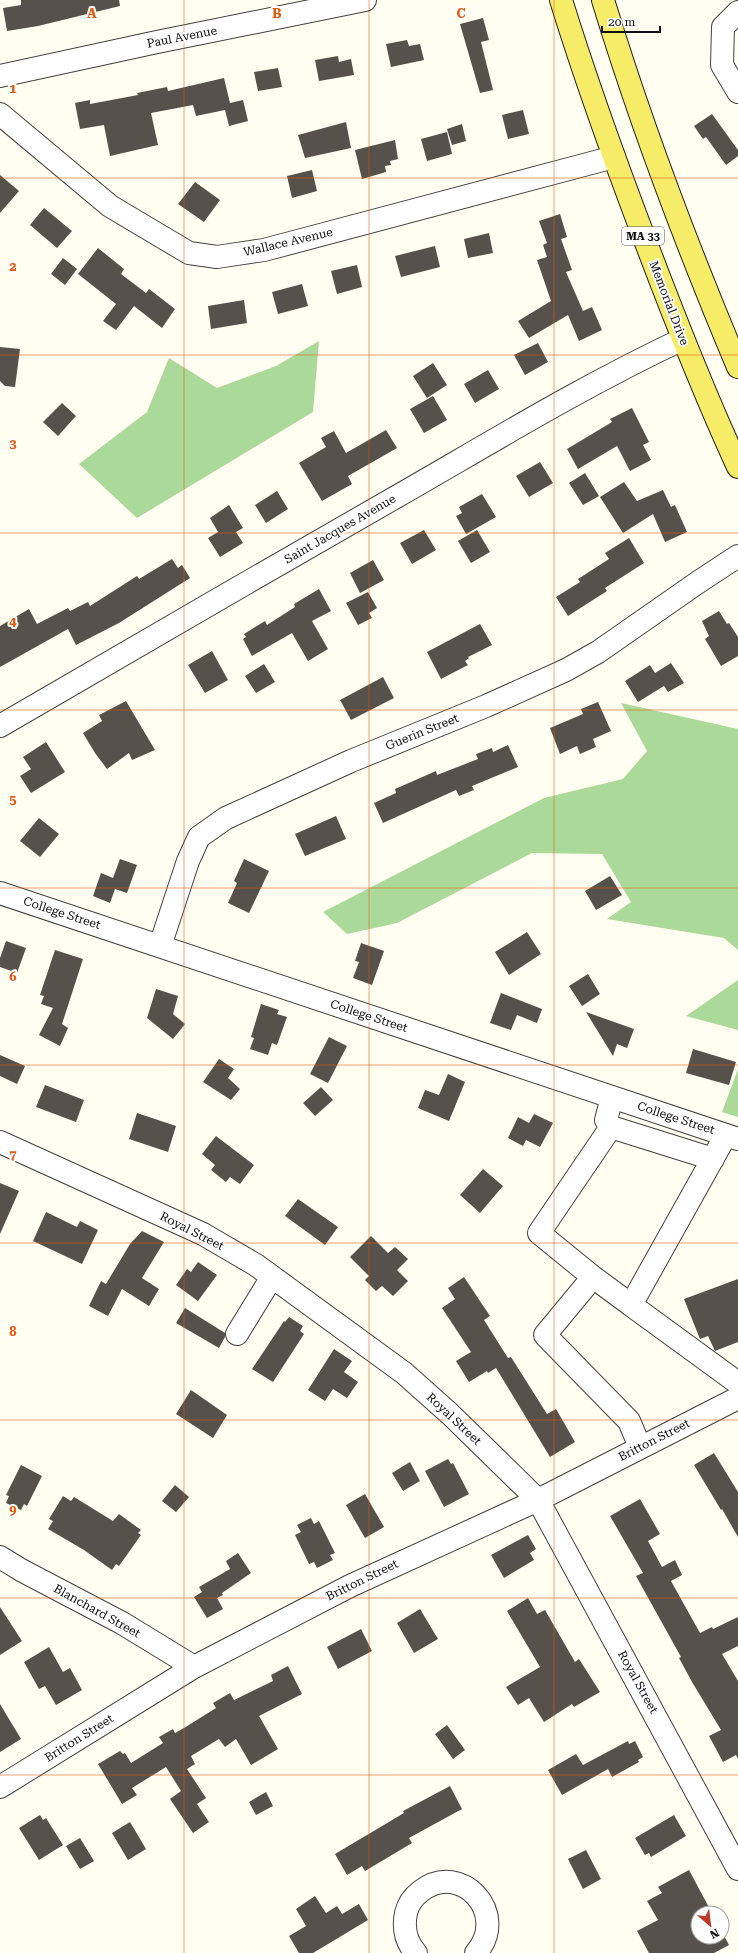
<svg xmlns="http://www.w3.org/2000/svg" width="738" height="1953" font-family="'Roboto Serif',serif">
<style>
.forest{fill:#abd999}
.building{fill:#57514b}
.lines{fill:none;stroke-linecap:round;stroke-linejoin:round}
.minor-casing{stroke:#414141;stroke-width:24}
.major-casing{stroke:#1f1f1f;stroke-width:24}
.minor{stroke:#fff;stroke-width:22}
.major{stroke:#f6ec68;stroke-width:22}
.grid{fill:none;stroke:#e8590c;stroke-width:1;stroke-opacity:0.55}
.labels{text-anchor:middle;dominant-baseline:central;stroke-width:4;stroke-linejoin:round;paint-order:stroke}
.shield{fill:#fff;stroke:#565656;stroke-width:1}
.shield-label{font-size:11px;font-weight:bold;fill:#0e0e0e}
.street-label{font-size:12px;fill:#0e0e0e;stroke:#fff}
.grid-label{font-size:13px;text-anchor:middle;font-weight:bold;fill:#e8590c;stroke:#fff;stroke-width:4;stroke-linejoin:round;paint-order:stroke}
</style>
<rect width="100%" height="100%" fill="#fffef0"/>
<path class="forest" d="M 319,341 L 313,412 L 137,518 L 79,464 L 147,412 L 169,358 L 217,388 L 276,366 Z
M 621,703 L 738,729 L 738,950 L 724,938 L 607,919 L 631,902 L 602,854 L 532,853 L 397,923 L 347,934 L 323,912 L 544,798 L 623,779 L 647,751 Z
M 738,980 L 738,1030 L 686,1016 Z
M 738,1069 L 738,1117 L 722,1112 Z"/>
<path class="building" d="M 21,0 L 119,0 L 120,6 L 38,26 L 7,31 L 3,8 L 21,5 Z
M 483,18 L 489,40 L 481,42 L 493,90 L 480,93 L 460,24 Z
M 407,40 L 409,46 L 420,44 L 424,60 L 391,67 L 386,44 Z
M 338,56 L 339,62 L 351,59 L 354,75 L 319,81 L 315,60 Z
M 278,68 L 282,87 L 258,91 L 254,72 Z
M 224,78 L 230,103 L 243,100 L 248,121 L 229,126 L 225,110 L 196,116 L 193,105 L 151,113 L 158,145 L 110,156 L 104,125 L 80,129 L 75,103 L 90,100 L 90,104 L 138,95 L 137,93 L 167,87 L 168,91 Z
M 523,110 L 529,134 L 508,139 L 502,115 Z
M 712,114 L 738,150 L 738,156 L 726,165 L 706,137 L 703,139 L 694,126 Z
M 346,122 L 351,148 L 305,158 L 298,135 Z
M 462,124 L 466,141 L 452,145 L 447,129 Z
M 447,132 L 452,154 L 427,161 L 421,139 Z
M 395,140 L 398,159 L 390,161 L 391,165 L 385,166 L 386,172 L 362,179 L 355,150 Z
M 312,170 L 317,191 L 292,198 L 287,176 Z
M 0,175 L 19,191 L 0,213 Z
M 195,182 L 220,200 L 204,222 L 178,204 Z
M 44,208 L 72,231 L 57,248 L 30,225 Z
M 560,214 L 567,237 L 561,239 L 572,270 L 566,272 L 583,311 L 592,307 L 602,330 L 579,341 L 568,315 L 529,338 L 518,321 L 551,301 L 537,260 L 547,257 L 543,245 L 547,243 L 539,221 Z
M 489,233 L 493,253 L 468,258 L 464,239 Z
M 435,246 L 440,267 L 401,277 L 395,256 Z
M 98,248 L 124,269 L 121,274 L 146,293 L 149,289 L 175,309 L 162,328 L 134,306 L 116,330 L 103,321 L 116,304 L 78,274 Z
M 63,258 L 77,269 L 65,285 L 51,274 Z
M 357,265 L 362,287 L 337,294 L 331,271 Z
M 302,284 L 308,306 L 278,314 L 272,292 Z
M 244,300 L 247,323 L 211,329 L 208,306 Z
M 538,343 L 548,362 L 525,375 L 514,355 Z
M 0,347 L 20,349 L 15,387 L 5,386 L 0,381 Z
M 433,363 L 447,385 L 427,398 L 413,376 Z
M 488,370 L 499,389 L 475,403 L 464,384 Z
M 433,396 L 447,420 L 424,433 L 410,409 Z
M 62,403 L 76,416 L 58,436 L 43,422 Z
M 632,408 L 649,442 L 643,445 L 651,460 L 630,471 L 617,446 L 578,469 L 567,449 L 612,422 L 610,419 Z
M 386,430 L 397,448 L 348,476 L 352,484 L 322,501 L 299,463 L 326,447 L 321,438 L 334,431 L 346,453 Z
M 540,462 L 553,483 L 529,497 L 516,476 Z
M 585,473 L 599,496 L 583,505 L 569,483 Z
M 624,482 L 637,501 L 663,490 L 671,507 L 675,505 L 687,532 L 665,542 L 653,514 L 623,533 L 600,497 Z
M 277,491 L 288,509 L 266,523 L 255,505 Z
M 482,494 L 496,517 L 466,534 L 456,516 L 462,513 L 459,507 Z
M 229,505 L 243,528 L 236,532 L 243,543 L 220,557 L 208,538 L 218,532 L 210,518 Z
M 424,530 L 436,550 L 412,564 L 400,543 Z
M 477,530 L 490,552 L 471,563 L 458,541 Z
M 629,538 L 644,563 L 605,588 L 607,591 L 568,616 L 556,597 L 580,582 L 578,579 L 609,559 L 605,553 Z
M 172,559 L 178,568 L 182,565 L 190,578 L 119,623 L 76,645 L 68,629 L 0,667 L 0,626 L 29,609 L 37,624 L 68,608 L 70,611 L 88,602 L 90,606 L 137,576 L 139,579 Z
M 373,560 L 384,580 L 360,593 L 350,573 Z
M 319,589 L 331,611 L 312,621 L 328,649 L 308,661 L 292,633 L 252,656 L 243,639 L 246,637 L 244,634 L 265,621 L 267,625 L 295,607 L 294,604 Z
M 368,592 L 377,608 L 369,613 L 372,618 L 358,625 L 346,603 Z
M 719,611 L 727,624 L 729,623 L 738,637 L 738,656 L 721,666 L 705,639 L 709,636 L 702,621 Z
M 480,624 L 492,645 L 468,657 L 469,658 L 465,661 L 468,665 L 441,679 L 427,652 Z
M 212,651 L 228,680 L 205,693 L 188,665 Z
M 671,663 L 684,683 L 668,692 L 664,686 L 638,702 L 625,681 L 650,665 L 655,673 Z
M 264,664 L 275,682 L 256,693 L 245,676 Z
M 383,677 L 394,698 L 351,720 L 340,700 Z
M 126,701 L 155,750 L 132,760 L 129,753 L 107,769 L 95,753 L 83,733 L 102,721 L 99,715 Z
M 598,702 L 611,731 L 593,739 L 596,747 L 580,754 L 577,746 L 560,754 L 550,728 L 583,714 L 581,709 Z
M 46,742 L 65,772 L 31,793 L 20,776 L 31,769 L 23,757 Z
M 508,745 L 518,767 L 472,786 L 474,790 L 459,796 L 456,790 L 383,823 L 374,803 L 396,793 L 395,789 L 436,771 L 437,775 L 478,759 L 476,754 L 492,748 L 493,752 Z
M 336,816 L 346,839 L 305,856 L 295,834 Z
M 39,818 L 59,834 L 40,857 L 20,841 Z
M 120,859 L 137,865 L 127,893 L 115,889 L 110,903 L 93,896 L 101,873 L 113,878 Z
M 244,859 L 269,871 L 249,913 L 228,903 L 237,883 L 234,881 Z
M 610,876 L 622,895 L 596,910 L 585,891 Z
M 527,932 L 541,954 L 509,975 L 495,952 Z
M 6,941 L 26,948 L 17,973 L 0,967 L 0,958 Z
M 361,943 L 384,951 L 372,985 L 353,978 L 359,962 L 355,961 Z
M 55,950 L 83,959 L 62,1024 L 68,1028 L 60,1046 L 39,1035 L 53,1008 L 41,1004 L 44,996 L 40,995 Z
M 588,974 L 600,994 L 582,1006 L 569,986 Z
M 156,989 L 178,996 L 173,1014 L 185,1024 L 173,1039 L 147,1018 Z
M 501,993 L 542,1009 L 537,1023 L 517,1015 L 511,1030 L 490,1023 Z
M 261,1004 L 279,1010 L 277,1014 L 287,1017 L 277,1045 L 272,1043 L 268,1055 L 250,1049 L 254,1038 L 251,1037 Z
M 586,1012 L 634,1029 L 627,1048 L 617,1044 L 613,1056 Z
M 329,1037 L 347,1046 L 328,1083 L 310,1074 Z
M 693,1049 L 736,1062 L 729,1085 L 686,1073 Z
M 0,1055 L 25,1066 L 17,1084 L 0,1076 Z
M 219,1059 L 234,1069 L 228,1078 L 240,1089 L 231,1100 L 203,1082 Z
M 448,1074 L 465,1082 L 449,1121 L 418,1108 L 425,1090 L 439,1095 Z
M 45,1085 L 84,1100 L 76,1122 L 36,1107 Z
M 321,1087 L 333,1100 L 315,1116 L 303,1103 Z
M 137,1113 L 176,1126 L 168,1152 L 129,1139 Z
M 534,1114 L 553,1123 L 540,1147 L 526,1140 L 523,1146 L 508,1138 L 518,1117 L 529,1123 Z
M 216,1136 L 254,1165 L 240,1184 L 230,1177 L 226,1182 L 211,1170 L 215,1165 L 202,1154 Z
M 483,1169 L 503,1186 L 480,1213 L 460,1195 Z
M 0,1183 L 19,1191 L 0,1234 Z
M 298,1199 L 338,1227 L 325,1245 L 285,1216 Z
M 46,1212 L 77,1227 L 80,1221 L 98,1230 L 82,1264 L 33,1241 Z
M 142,1231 L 164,1242 L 142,1278 L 159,1289 L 149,1306 L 122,1289 L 108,1316 L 89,1306 L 101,1281 L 106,1284 L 130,1244 Z
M 371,1236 L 388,1253 L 395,1247 L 408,1259 L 397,1270 L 408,1281 L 393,1296 L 382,1286 L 376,1291 L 365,1280 L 369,1276 L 350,1257 Z
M 198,1262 L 217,1275 L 198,1301 L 176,1285 L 187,1269 L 191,1272 Z
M 464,1277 L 490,1316 L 484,1320 L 508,1358 L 511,1357 L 547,1414 L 556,1409 L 575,1442 L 550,1457 L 496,1368 L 488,1373 L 487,1371 L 469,1382 L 456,1361 L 471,1352 L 442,1308 L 455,1299 L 448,1288 Z
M 738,1279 L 738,1342 L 715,1351 L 708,1336 L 700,1339 L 684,1299 Z
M 185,1308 L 225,1333 L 225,1337 L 219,1348 L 176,1323 Z
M 289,1317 L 303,1326 L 300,1331 L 304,1334 L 273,1382 L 252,1369 L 284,1321 L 285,1322 Z
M 334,1349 L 352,1361 L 344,1372 L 358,1382 L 347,1398 L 333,1389 L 325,1401 L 308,1390 Z
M 191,1390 L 227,1415 L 213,1438 L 176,1414 Z
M 714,1453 L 738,1492 L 738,1537 L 722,1509 L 721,1510 L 694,1465 Z
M 448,1459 L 451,1464 L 453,1463 L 469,1494 L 444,1507 L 425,1471 Z
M 410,1462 L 420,1481 L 403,1491 L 392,1473 Z
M 21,1465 L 42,1476 L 27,1506 L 24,1504 L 21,1510 L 6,1503 L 9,1496 L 6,1495 Z
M 175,1485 L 189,1497 L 176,1512 L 162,1501 Z
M 365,1494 L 384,1527 L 365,1538 L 346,1505 Z
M 63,1496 L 71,1501 L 74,1497 L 113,1521 L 119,1514 L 141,1530 L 138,1533 L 141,1535 L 119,1566 L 116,1564 L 112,1570 L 84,1550 L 48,1529 L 53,1521 L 49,1519 Z
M 640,1499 L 660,1534 L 648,1541 L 662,1567 L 675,1560 L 682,1575 L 671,1581 L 700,1633 L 712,1627 L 713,1629 L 738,1617 L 738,1646 L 722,1654 L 738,1681 L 738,1759 L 736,1755 L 723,1762 L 709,1736 L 721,1730 L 692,1682 L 679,1658 L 681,1657 L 636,1576 L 643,1573 L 610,1516 Z
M 311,1518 L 314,1524 L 319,1521 L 335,1553 L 330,1555 L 333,1560 L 317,1568 L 314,1562 L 309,1564 L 295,1535 L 301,1532 L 297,1525 Z
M 528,1535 L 536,1549 L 530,1553 L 534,1560 L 504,1578 L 491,1555 Z
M 238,1553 L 251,1573 L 222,1593 L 223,1595 L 217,1598 L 223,1609 L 207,1618 L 194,1597 L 202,1592 L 199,1587 L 230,1569 L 226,1561 Z
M 528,1598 L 537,1614 L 545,1610 L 575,1662 L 579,1659 L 600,1692 L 574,1707 L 572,1704 L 544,1722 L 529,1698 L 518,1705 L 506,1687 L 540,1667 L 507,1611 Z
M 0,1607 L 22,1641 L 0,1655 Z
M 420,1609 L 438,1639 L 414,1653 L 397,1623 Z
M 361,1629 L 372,1651 L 338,1669 L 327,1647 Z
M 49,1647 L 63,1672 L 70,1668 L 82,1690 L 56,1705 L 45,1686 L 39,1689 L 24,1662 Z
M 288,1666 L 302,1694 L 259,1716 L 278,1749 L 251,1765 L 236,1739 L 225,1747 L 219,1739 L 191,1756 L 195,1764 L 187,1769 L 206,1798 L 197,1804 L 209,1822 L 193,1833 L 170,1799 L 181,1791 L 166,1767 L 132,1788 L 137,1795 L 122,1804 L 98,1764 L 120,1751 L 123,1754 L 125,1753 L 131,1763 L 163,1743 L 159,1737 L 173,1729 L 175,1733 L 184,1728 L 216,1708 L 213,1703 L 230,1693 L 234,1700 L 273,1681 L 271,1675 Z
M 0,1704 L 21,1739 L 0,1752 Z
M 447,1725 L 465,1750 L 453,1759 L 435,1734 Z
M 628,1741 L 629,1744 L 635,1741 L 643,1757 L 638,1760 L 639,1762 L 612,1777 L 608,1769 L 562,1795 L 548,1770 L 576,1754 L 583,1765 Z
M 450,1786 L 462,1809 L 409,1838 L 412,1843 L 365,1871 L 362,1866 L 347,1875 L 335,1854 L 404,1813 L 403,1811 Z
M 266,1792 L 273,1806 L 256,1815 L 249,1802 Z
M 40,1815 L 43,1820 L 46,1818 L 63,1845 L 39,1860 L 19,1828 Z
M 674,1815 L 686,1836 L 651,1857 L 649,1853 L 645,1855 L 635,1838 Z
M 130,1822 L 146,1849 L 128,1860 L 112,1833 Z
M 80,1838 L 94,1861 L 80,1869 L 66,1846 Z
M 586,1850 L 601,1879 L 583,1889 L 568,1859 Z
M 689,1870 L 712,1913 L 698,1913 L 698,1937 L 722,1937 L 722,1932 L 729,1945 L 714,1953 L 649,1953 L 637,1931 L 658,1920 L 647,1901 L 662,1893 L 658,1887 Z
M 315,1896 L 326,1913 L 337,1906 L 342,1914 L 359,1904 L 368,1920 L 313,1953 L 299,1953 L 289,1936 L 306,1926 L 296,1909 Z"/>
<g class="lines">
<defs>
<path id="minor" d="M 738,12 L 723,27 L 722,65 L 738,92
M 0,76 L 157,42 L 365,0
M 0,114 L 110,206 L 189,253 L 217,257 L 264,250 L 614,157
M 0,726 C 131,649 264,573 396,497 C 492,442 583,386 683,339
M 0,893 L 738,1139
M 160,946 L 188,861 L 199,837 L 226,818 L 351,761 L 486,706 L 566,670 L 598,652 L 697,583 L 738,556
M 612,1097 L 606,1120 L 611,1127 L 539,1233 L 593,1277 L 545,1335 L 629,1421 L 640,1447
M 611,1127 L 713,1159
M 726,1135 L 631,1305 L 738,1383
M 0,1142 L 203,1234 L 256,1265 L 404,1373 L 450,1414 L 538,1500 L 738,1869
M 593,1277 L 631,1305
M 237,1334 L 272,1277
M 0,1557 L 21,1570 L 122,1623 L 194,1667
M 0,1787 L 194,1667 L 350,1586 L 538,1500 L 738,1398
M 416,1953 C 406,1942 403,1928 406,1913 C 408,1904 413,1897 421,1891 C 461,1860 510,1914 476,1953"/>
<path id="major" d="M 561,0 C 586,81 615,161 645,240 C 674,317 704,393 738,467
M 603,0 C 641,125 687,246 738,367"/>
</defs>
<use href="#minor" class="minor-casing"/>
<use href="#major" class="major-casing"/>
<use href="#minor" class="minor"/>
<use href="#major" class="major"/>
</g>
<path class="grid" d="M 184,0 L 184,1953M 369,0 L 369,1953M 554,0 L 554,1953M 0,178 L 738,178M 0,355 L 738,355M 0,533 L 738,533M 0,710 L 738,710M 0,888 L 738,888M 0,1065 L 738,1065M 0,1243 L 738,1243M 0,1420 L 738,1420M 0,1598 L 738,1598M 0,1775 L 738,1775"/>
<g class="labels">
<rect class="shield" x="622" y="227" width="42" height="18" rx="3"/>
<g class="shield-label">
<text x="643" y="236">MA 33</text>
</g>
<g class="street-label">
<text transform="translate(182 37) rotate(-11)">Paul Avenue</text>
<text transform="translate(288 242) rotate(-13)">Wallace Avenue</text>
<text transform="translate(669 303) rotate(69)">Memorial Drive</text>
<text transform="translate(340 529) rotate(-30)">Saint Jacques Avenue</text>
<text transform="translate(422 732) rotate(-22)">Guerin Street</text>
<text transform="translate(62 913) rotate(18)">College Street</text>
<text transform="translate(369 1016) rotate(18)">College Street</text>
<text transform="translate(676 1118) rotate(18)">College Street</text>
<text transform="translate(192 1231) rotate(27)">Royal Street</text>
<text transform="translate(454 1419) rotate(43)">Royal Street</text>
<text transform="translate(654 1440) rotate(-27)">Britton Street</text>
<text transform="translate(362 1580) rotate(-26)">Britton Street</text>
<text transform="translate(97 1611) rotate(29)">Blanchard Street</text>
<text transform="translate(638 1682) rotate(61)">Royal Street</text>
<text transform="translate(79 1738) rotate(-32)">Britton Street</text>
</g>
</g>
<g class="grid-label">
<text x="92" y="18">A</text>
<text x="277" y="18">B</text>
<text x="461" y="18">C</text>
<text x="13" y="93">1</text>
<text x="13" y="271">2</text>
<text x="13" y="448">3</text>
<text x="13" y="626">4</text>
<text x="13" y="804">5</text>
<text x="13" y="981">6</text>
<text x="13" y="1159">7</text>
<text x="13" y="1336">8</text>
<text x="13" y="1514">9</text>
</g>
<g transform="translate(710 1925) rotate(152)"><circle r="19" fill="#ffffff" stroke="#9f9f9f"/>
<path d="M0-3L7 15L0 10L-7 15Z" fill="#bc3b28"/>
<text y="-6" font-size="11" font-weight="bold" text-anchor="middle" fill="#0e0e0e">N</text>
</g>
<path d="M602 26v6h58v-6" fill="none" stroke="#0e0e0e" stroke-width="2"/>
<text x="608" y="26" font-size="12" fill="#0e0e0e" stroke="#ffffff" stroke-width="3" paint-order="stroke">20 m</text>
</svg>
